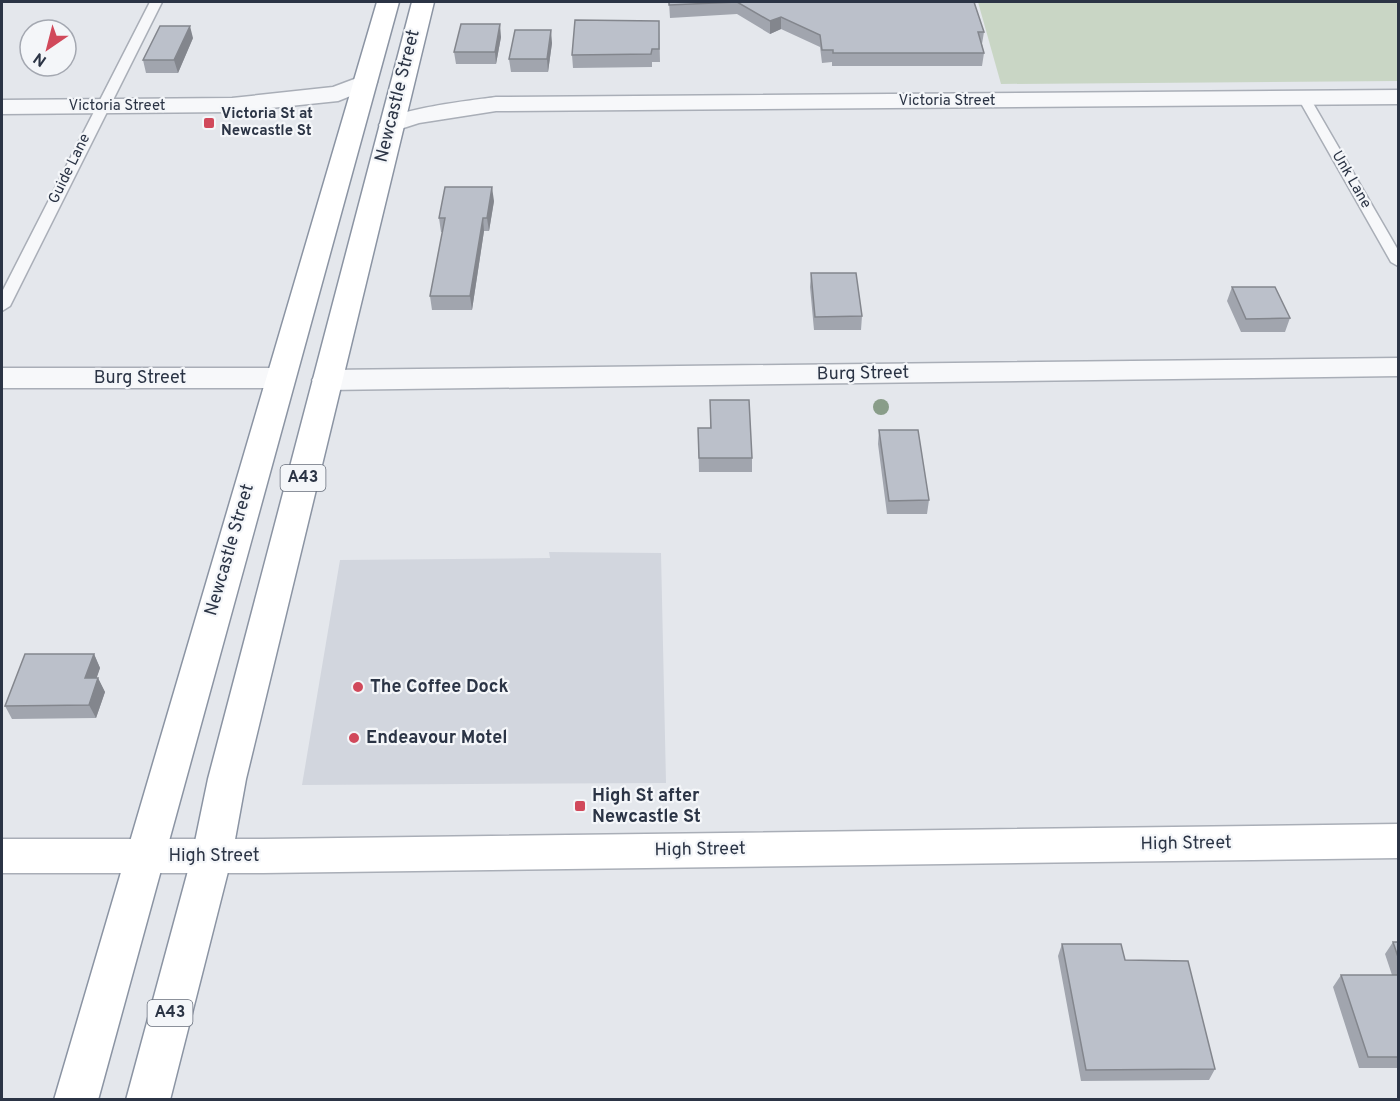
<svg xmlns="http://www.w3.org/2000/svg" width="1400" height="1101" font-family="Overpass,sans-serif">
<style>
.built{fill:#d2d6de}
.green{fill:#c9d6c5}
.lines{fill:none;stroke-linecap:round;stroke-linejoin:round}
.service-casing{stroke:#a9aeb7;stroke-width:3}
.minor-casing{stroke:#a9aeb7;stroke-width:3}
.secondary-casing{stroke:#a9aeb7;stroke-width:3}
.trunk-casing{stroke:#8b94a3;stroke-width:3}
.service{fill:#f7f8fa;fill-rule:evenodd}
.minor{fill:#f7f8fa;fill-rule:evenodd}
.secondary{fill:#fff;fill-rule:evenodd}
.trunk{fill:#fff;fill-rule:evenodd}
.tree{fill:#899d89}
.wall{fill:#a1a5ae}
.shaded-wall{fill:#83868d}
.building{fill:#bbc0ca;stroke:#83868d;stroke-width:1.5}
.poi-dot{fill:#d1495b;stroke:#f4f6f9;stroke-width:2}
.labels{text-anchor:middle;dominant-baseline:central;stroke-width:4.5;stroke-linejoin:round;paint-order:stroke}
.far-street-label{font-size:15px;fill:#2b3445;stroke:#f4f6f9}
.far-poi-label{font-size:15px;font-weight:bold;fill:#2b3445;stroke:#f4f6f9;text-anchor:start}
.shield{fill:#f4f6f9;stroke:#676e7b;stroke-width:1.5}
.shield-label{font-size:16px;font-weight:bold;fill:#2b3445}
.street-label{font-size:18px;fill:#2b3445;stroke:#f4f6f9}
.poi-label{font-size:18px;font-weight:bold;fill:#2b3445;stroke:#f4f6f9;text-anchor:start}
</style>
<rect width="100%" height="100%" fill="#e4e7ec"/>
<path class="built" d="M 549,552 L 661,553 L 666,783 L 302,785 L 340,560 L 550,558 Z"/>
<path class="green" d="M 978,2 L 1398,2 L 1398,81 L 1001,84 Z"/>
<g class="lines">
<defs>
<path id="service" d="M 150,2 L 162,2 L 10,306 L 2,311 L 2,292 Z
M 1304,94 L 1310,98 L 1398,250 L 1398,266 L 1391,262 L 1298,98 Z"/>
<path id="minor" d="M 365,75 L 373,77 L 377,82 L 373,87 L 338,101 L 232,112 L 2,114 L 2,100 L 232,98 L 333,87 Z
M 1398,90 L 1398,104 L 496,111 L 419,123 L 391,132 L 382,130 L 379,125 C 390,109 474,100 496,97 Z
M 1398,358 L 1398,376 L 327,390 L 317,387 L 312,380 L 317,373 L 327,370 Z
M 2,368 L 279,368 L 289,371 L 294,378 L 289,385 L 279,388 L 2,388 Z"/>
<path id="secondary" d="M 1398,824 L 1398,858 L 263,873 L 2,873 L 2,839 L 263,839 Z"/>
<path id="trunk" d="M 377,2 L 399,2 L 98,1100 L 54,1100 Z
M 412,2 L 434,2 L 246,779 L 232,856 L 170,1100 L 126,1100 L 192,856 L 208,779 Z"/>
</defs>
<use href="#service" class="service-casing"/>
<use href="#minor" class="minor-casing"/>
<use href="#secondary" class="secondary-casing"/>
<use href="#trunk" class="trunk-casing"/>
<use href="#service" class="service"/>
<use href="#minor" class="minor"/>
<use href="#secondary" class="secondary"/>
<use href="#trunk" class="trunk"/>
</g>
<circle class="tree" cx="881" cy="407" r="8"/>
<path class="wall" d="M 669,2 L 974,2 L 984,32 L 982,44 L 984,53 L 982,66 L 832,66 L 832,62 L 822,63 L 820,47 L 781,29 L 770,34 L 737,14 L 670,18 Z
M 659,21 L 660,62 L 652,62 L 652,67 L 573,68 L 572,55 Z
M 501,37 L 496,64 L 456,64 L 454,52 Z
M 193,38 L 178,73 L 146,73 L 143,60 Z
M 552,43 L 548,72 L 511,72 L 509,59 Z
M 494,201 L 489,231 L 484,231 L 472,310 L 432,310 L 430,296 L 443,232 L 441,232 L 439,218 Z
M 811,273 L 862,316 L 861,330 L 814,330 L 810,287 Z
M 1232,287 L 1290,318 L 1285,332 L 1241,332 L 1227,301 Z
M 710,400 L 752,458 L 752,472 L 699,472 L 698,428 L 710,428 Z
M 879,430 L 929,500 L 927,514 L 887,514 L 878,444 Z
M 94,654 L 100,668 L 96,678 L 98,678 L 105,692 L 96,718 L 12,719 L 5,706 Z
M 1393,942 L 1398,942 L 1398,1068 L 1359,1068 L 1333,987 L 1341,975 L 1392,975 L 1385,954 Z
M 1062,944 L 1125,960 L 1215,1069 L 1209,1080 L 1081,1081 L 1058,956 Z"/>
<path class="shaded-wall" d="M 781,17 L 781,29 L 770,34 L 770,21 Z
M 500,24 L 501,37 L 496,64 L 495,52 Z
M 190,26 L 193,38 L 178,73 L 174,60 Z
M 551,30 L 552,43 L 548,72 L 547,59 Z
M 492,187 L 494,201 L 489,231 L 487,218 Z
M 483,218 L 484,231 L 472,310 L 470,296 Z
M 94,654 L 100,668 L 92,692 L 85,678 Z
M 98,678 L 105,692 L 96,718 L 89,705 Z"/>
<path class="building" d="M 669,2 L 737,2 L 669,5 Z
M 737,2 L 974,2 L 984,32 L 978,32 L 984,53 L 833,53 L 833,50 L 822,50 L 820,35 L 781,17 L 770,21 Z
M 575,20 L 659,21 L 659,49 L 652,49 L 651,54 L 572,55 Z
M 461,24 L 500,24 L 495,52 L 454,52 Z
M 160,26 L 190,26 L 174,60 L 143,60 Z
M 515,30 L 551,30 L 547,59 L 509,59 Z
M 445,187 L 492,187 L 487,218 L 483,218 L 470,296 L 430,296 L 445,218 L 439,218 Z
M 811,273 L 856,273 L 862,316 L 815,317 Z
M 1232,287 L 1275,287 L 1290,318 L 1246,319 Z
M 710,400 L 749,400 L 752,458 L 699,458 L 698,428 L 711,428 Z
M 879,430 L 918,430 L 929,500 L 889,501 Z
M 25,654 L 94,654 L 85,678 L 98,678 L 89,705 L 5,706 Z
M 1393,942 L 1398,942 L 1398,957 Z
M 1062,944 L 1121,944 L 1125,960 L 1188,961 L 1215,1069 L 1086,1070 Z
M 1341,975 L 1398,975 L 1398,1057 L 1368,1057 Z"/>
<g class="poi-dot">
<rect x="203" y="117" width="12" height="12" rx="3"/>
<circle cx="358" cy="687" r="6"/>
<circle cx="354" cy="738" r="6"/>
<rect x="574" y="800" width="12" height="12" rx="3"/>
</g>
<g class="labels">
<g class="far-street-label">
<text x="947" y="101">Victoria Street</text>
<text x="117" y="106">Victoria Street</text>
<text transform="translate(70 169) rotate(-64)">Guide Lane</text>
<text transform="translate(1351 180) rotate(60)">Unk Lane</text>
</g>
<g class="far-poi-label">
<text x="221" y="114">Victoria St at<tspan x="221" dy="17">Newcastle St</tspan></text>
</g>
<g class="shield">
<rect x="280.5" y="465" width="45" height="26" rx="4.5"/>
<rect x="147.5" y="1000" width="45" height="26" rx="4.5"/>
</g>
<g class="shield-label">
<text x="303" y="478">A43</text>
<text x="170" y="1013">A43</text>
</g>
<g class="street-label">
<text transform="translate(398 96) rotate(-76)">Newcastle Street</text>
<text transform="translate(863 374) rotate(-1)">Burg Street</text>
<text x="140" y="378">Burg Street</text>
<text transform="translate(230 550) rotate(-74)">Newcastle Street</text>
<text transform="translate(1186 844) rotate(-1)">High Street</text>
<text transform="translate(700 850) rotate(-1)">High Street</text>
<text x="214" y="856">High Street</text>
</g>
<g class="poi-label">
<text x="370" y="687">The Coffee Dock</text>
<text x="366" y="738">Endeavour Motel</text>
<text x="592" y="796">High St after<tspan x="592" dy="21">Newcastle St</tspan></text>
</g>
</g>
<rect width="1400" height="1101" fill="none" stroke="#2b3445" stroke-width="6"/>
<g transform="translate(48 48) rotate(215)"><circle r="28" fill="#f4f6f9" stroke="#a4a8b1" stroke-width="1.5"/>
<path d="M0-4.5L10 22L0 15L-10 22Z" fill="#d1495b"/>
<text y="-9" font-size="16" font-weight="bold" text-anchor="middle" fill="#2b3445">N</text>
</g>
</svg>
